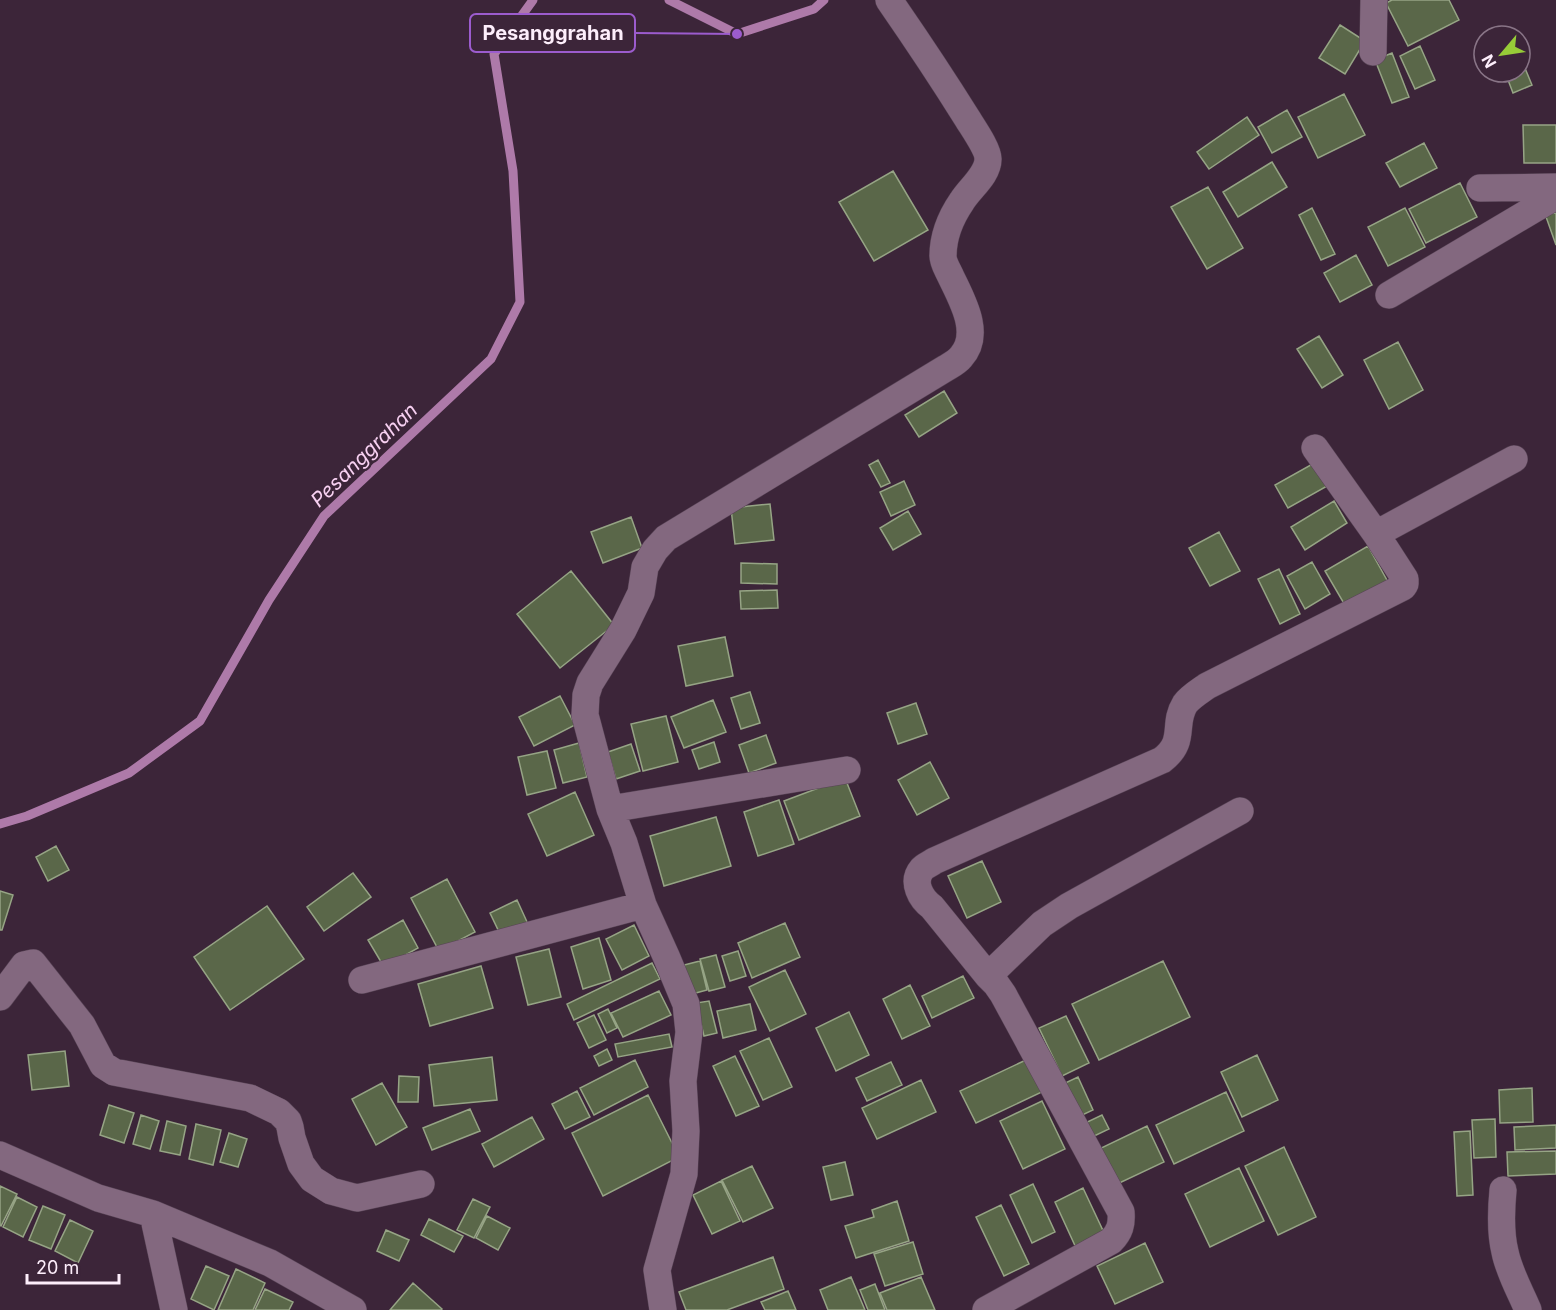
<svg xmlns="http://www.w3.org/2000/svg" width="1556" height="1310" font-family="Inter,sans-serif">
<style>
.lines{fill:none;stroke-linecap:round;stroke-linejoin:round}
.stream{stroke:#ae7aa9;stroke-width:9}
.building{fill:#5a6749;stroke:#96a485;stroke-width:1.5}
.minor-casing{stroke:#574355;stroke-width:28}
.minor{stroke:#83687f;stroke-width:27}
.labels{text-anchor:middle;dominant-baseline:central;stroke-width:4.5;stroke-linejoin:round;paint-order:stroke}
.water-label{font-size:20px;font-style:italic;fill:#f8d1f2;stroke:#3c2539}
.leader{fill:none;stroke:#9c5cce;stroke-width:2}
.callout-dot{fill:#9c5cce;stroke:#3c2539;stroke-width:2}
.callout{fill:#3c2539;stroke:#9c5cce;stroke-width:2}
.callout-label{font-size:20px;text-anchor:middle;font-weight:bold;fill:#fdeefb}
</style>
<rect width="100%" height="100%" fill="#3c2539"/>
<g class="lines">
<path class="stream" d="M 669,0 L 737,34 L 814,9 L 824,0
M 0,824 L 27,816 L 129,773 L 200,721 L 269,600 L 324,516 L 491,359 L 520,302 L 513,171 L 494,54 L 533,0"/>
</g>
<path class="building" d="M 1392,0 L 1449,0 L 1459,20 L 1408,46 L 1386,3 Z
M 1340,25 L 1365,41 L 1345,74 L 1319,58 Z
M 1420,46 L 1435,80 L 1415,89 L 1400,56 Z
M 1392,53 L 1409,97 L 1392,103 L 1375,60 Z
M 1520,56 L 1532,85 L 1513,93 L 1505,72 L 1520,72 Z
M 1344,94 L 1365,135 L 1318,158 L 1298,117 Z
M 1287,110 L 1302,137 L 1272,153 L 1258,127 Z
M 1247,117 L 1259,135 L 1209,169 L 1197,152 Z
M 1523,125 L 1556,125 L 1556,163 L 1524,163 Z
M 1424,143 L 1437,168 L 1400,187 L 1386,163 Z
M 1272,162 L 1287,187 L 1238,217 L 1223,192 Z
M 893,171 L 928,230 L 874,261 L 839,202 Z
M 1460,183 L 1477,217 L 1426,243 L 1409,209 Z
M 1208,187 L 1243,248 L 1207,269 L 1171,207 Z
M 1312,208 L 1335,254 L 1321,260 L 1299,215 Z
M 1405,208 L 1425,247 L 1388,266 L 1368,227 Z
M 1556,213 L 1556,245 L 1545,214 Z
M 1356,255 L 1372,285 L 1340,302 L 1324,273 Z
M 1319,336 L 1343,375 L 1322,388 L 1297,349 Z
M 1398,342 L 1423,390 L 1389,409 L 1364,360 Z
M 944,391 L 957,413 L 919,437 L 905,415 Z
M 878,460 L 890,483 L 881,487 L 869,465 Z
M 1316,462 L 1329,485 L 1288,508 L 1275,485 Z
M 904,481 L 915,505 L 891,516 L 880,492 Z
M 1334,501 L 1347,523 L 1305,550 L 1291,527 Z
M 770,504 L 774,540 L 735,544 L 731,508 Z
M 908,511 L 921,534 L 893,550 L 880,528 Z
M 631,517 L 642,548 L 603,563 L 591,532 Z
M 1219,532 L 1240,571 L 1210,586 L 1189,548 Z
M 1368,546 L 1388,582 L 1346,607 L 1325,571 Z
M 1312,562 L 1330,594 L 1305,609 L 1287,576 Z
M 741,563 L 777,564 L 777,584 L 741,583 Z
M 1279,569 L 1300,614 L 1280,624 L 1258,579 Z
M 571,571 L 614,625 L 560,668 L 517,614 Z
M 777,590 L 778,608 L 741,609 L 740,591 Z
M 725,637 L 733,676 L 686,686 L 678,646 Z
M 750,692 L 760,723 L 741,729 L 731,698 Z
M 560,696 L 575,725 L 534,746 L 519,717 Z
M 713,700 L 726,732 L 684,748 L 671,717 Z
M 916,703 L 927,734 L 898,744 L 887,713 Z
M 666,716 L 678,762 L 643,771 L 631,724 Z
M 766,735 L 776,763 L 749,773 L 739,745 Z
M 714,742 L 720,762 L 699,769 L 692,750 Z
M 579,743 L 587,777 L 563,783 L 554,750 Z
M 631,744 L 640,771 L 616,779 L 608,752 Z
M 547,751 L 556,788 L 527,795 L 518,757 Z
M 930,762 L 949,798 L 917,815 L 898,780 Z
M 845,778 L 860,816 L 799,840 L 784,801 Z
M 575,792 L 594,835 L 547,856 L 528,814 Z
M 779,800 L 794,844 L 758,856 L 744,812 Z
M 716,817 L 731,866 L 664,886 L 650,836 Z
M 56,846 L 69,870 L 48,881 L 36,857 Z
M 982,861 L 1001,902 L 967,918 L 948,876 Z
M 353,873 L 371,897 L 324,931 L 307,907 Z
M 447,879 L 475,932 L 439,951 L 411,898 Z
M 0,891 L 13,895 L 2,930 L 0,930 Z
M 517,900 L 528,924 L 501,936 L 490,913 Z
M 267,906 L 304,959 L 230,1010 L 194,957 Z
M 403,920 L 418,948 L 384,967 L 368,940 Z
M 785,923 L 800,957 L 752,978 L 738,943 Z
M 634,925 L 649,956 L 622,970 L 606,939 Z
M 599,938 L 611,980 L 583,989 L 571,947 Z
M 549,949 L 561,997 L 528,1005 L 516,957 Z
M 738,951 L 746,976 L 730,981 L 722,956 Z
M 716,955 L 725,987 L 709,991 L 700,959 Z
M 700,961 L 707,990 L 692,994 L 684,965 Z
M 1163,961 L 1190,1017 L 1099,1060 L 1072,1004 Z
M 652,963 L 660,979 L 574,1020 L 567,1004 Z
M 481,966 L 493,1008 L 430,1026 L 418,984 Z
M 785,970 L 806,1014 L 770,1031 L 749,987 Z
M 963,976 L 974,998 L 932,1018 L 922,996 Z
M 910,985 L 930,1026 L 902,1039 L 883,999 Z
M 659,991 L 671,1015 L 623,1037 L 611,1013 Z
M 709,1001 L 717,1033 L 704,1036 L 696,1003 Z
M 750,1004 L 756,1030 L 723,1038 L 717,1011 Z
M 608,1009 L 617,1028 L 607,1033 L 598,1014 Z
M 849,1012 L 869,1055 L 836,1071 L 816,1028 Z
M 594,1015 L 606,1040 L 589,1048 L 577,1023 Z
M 1066,1016 L 1089,1063 L 1062,1076 L 1039,1028 Z
M 669,1034 L 672,1047 L 618,1057 L 615,1044 Z
M 769,1038 L 792,1087 L 763,1100 L 740,1051 Z
M 607,1049 L 612,1060 L 599,1066 L 594,1056 Z
M 65,1051 L 69,1086 L 32,1090 L 28,1055 Z
M 1257,1055 L 1278,1100 L 1242,1117 L 1221,1072 Z
M 735,1056 L 759,1106 L 736,1116 L 713,1066 Z
M 492,1057 L 497,1100 L 434,1106 L 429,1065 Z
M 1028,1059 L 1044,1091 L 976,1123 L 960,1091 Z
M 635,1060 L 648,1087 L 594,1115 L 580,1088 Z
M 891,1062 L 902,1085 L 867,1101 L 856,1078 Z
M 399,1076 L 419,1077 L 418,1102 L 398,1102 Z
M 1078,1077 L 1093,1110 L 1078,1117 L 1063,1084 Z
M 921,1080 L 936,1112 L 877,1139 L 862,1108 Z
M 382,1083 L 407,1127 L 376,1145 L 352,1099 Z
M 1532,1088 L 1533,1122 L 1500,1123 L 1499,1090 Z
M 577,1091 L 590,1117 L 565,1129 L 552,1104 Z
M 1226,1092 L 1244,1131 L 1174,1164 L 1156,1125 Z
M 648,1095 L 679,1157 L 603,1196 L 572,1133 Z
M 1042,1101 L 1065,1149 L 1023,1169 L 1000,1121 Z
M 109,1105 L 134,1113 L 124,1143 L 100,1135 Z
M 470,1109 L 480,1131 L 432,1150 L 423,1128 Z
M 141,1115 L 159,1121 L 150,1149 L 133,1144 Z
M 1102,1115 L 1109,1129 L 1090,1138 L 1083,1124 Z
M 532,1117 L 544,1139 L 494,1167 L 482,1144 Z
M 1495,1119 L 1496,1157 L 1474,1158 L 1472,1120 Z
M 167,1121 L 186,1126 L 180,1155 L 160,1151 Z
M 196,1124 L 221,1130 L 213,1165 L 189,1159 Z
M 1556,1125 L 1556,1148 L 1515,1150 L 1514,1127 Z
M 1147,1126 L 1164,1162 L 1113,1186 L 1097,1150 Z
M 1470,1131 L 1473,1195 L 1457,1196 L 1454,1132 Z
M 229,1133 L 247,1139 L 238,1167 L 220,1162 Z
M 1284,1147 L 1316,1217 L 1278,1235 L 1245,1166 Z
M 1556,1151 L 1556,1174 L 1508,1176 L 1507,1152 Z
M 845,1162 L 853,1195 L 831,1200 L 823,1167 Z
M 752,1166 L 773,1208 L 743,1222 L 722,1180 Z
M 1239,1168 L 1264,1221 L 1210,1247 L 1185,1194 Z
M 721,1181 L 740,1221 L 712,1234 L 693,1195 Z
M 1033,1184 L 1055,1232 L 1032,1243 L 1010,1195 Z
M 0,1186 L 17,1194 L 1,1226 L 0,1225 Z
M 1083,1188 L 1106,1237 L 1077,1250 L 1055,1202 Z
M 17,1197 L 37,1207 L 23,1237 L 3,1227 Z
M 473,1199 L 490,1207 L 474,1238 L 457,1230 Z
M 897,1201 L 909,1241 L 856,1258 L 845,1226 L 874,1217 L 872,1210 Z
M 1001,1205 L 1029,1264 L 1004,1276 L 976,1217 Z
M 43,1206 L 65,1215 L 51,1249 L 29,1240 Z
M 487,1216 L 510,1228 L 498,1250 L 476,1238 Z
M 429,1219 L 463,1236 L 454,1252 L 421,1235 Z
M 70,1220 L 93,1231 L 78,1263 L 55,1251 Z
M 386,1230 L 409,1240 L 399,1261 L 377,1251 Z
M 913,1242 L 923,1274 L 885,1286 L 874,1254 Z
M 1145,1243 L 1163,1282 L 1115,1304 L 1097,1266 Z
M 773,1257 L 784,1289 L 727,1310 L 686,1310 L 679,1292 Z
M 206,1266 L 229,1276 L 214,1310 L 191,1299 Z
M 236,1269 L 265,1283 L 253,1310 L 218,1310 Z
M 851,1277 L 865,1310 L 828,1310 L 820,1290 Z
M 921,1277 L 935,1310 L 887,1310 L 880,1293 Z
M 413,1283 L 442,1309 L 441,1310 L 390,1310 Z
M 875,1284 L 885,1310 L 868,1310 L 860,1290 Z
M 265,1289 L 293,1302 L 289,1310 L 255,1310 Z
M 788,1291 L 796,1310 L 765,1310 L 761,1302 Z"/>
<g class="lines">
<defs>
<path id="minor" d="M 1373,52 L 1374,0
M 1480,188 L 1556,187
M 1389,295 L 1556,196
M 1376,534 L 1514,459
M 610,809 L 847,770
M 988,976 L 1042,924 L 1069,906 L 1240,811
M 362,980 L 643,905
M 0,997 L 24,965 L 33,963 L 82,1025 L 103,1065 L 114,1072 L 250,1098 L 279,1112 L 288,1121 L 290,1127 L 292,1138 L 301,1164 L 312,1179 L 331,1191 L 357,1198 L 421,1184
M 0,1155 L 98,1198 L 153,1214 L 270,1263 L 353,1310
M 1503,1190 C 1501,1211 1500,1232 1505,1252 C 1509,1272 1520,1291 1528,1310
M 153,1214 L 174,1310
M 663,1310 L 657,1270 L 684,1174 L 686,1131 L 683,1081 L 689,1032 L 686,1004 L 666,956 L 643,905 L 624,843 L 610,809 L 585,715 L 586,695 L 590,683 L 623,630 L 641,593 L 645,567 L 655,550 L 666,538 L 946,368 C 951,365 957,362 961,357 C 982,334 962,300 951,277 C 948,270 943,263 943,256 C 943,236 951,217 962,201 C 970,188 988,175 988,159 C 988,149 973,128 967,118 C 942,78 916,39 889,0
M 986,1310 L 1111,1241 C 1120,1232 1122,1224 1121,1212 L 1003,994 L 996,984 L 988,976 L 932,907 C 921,899 911,882 922,869 C 925,866 930,864 934,861 L 1162,760 C 1187,741 1172,725 1185,704 C 1190,697 1200,691 1207,686 L 1403,587 L 1405,584 L 1405,579 L 1376,534 L 1315,448"/>
</defs>
<use href="#minor" class="minor-casing"/>
<use href="#minor" class="minor"/>
</g>
<g class="labels">
<g class="water-label">
<text transform="translate(364 455) rotate(-44)">Pesanggrahan</text>
</g>
</g>
<path class="leader" d="M737 34L635 33"/>
<circle class="callout-dot" cx="737" cy="34" r="6"/>
<rect class="callout" x="470" y="14" width="165" height="38" rx="6"/>
<g class="callout-label">
<text x="553" y="40">Pesanggrahan</text>
</g>
<g transform="translate(1502 54) rotate(241)"><circle r="28" fill="#3c2539" stroke="#897587" stroke-width="1.5"/>
<path d="M0-4.5L10 22L0 15L-10 22Z" fill="#97cc38"/>
<text y="-9" font-size="16" font-weight="bold" text-anchor="middle" fill="#fdeefb">N</text>
</g>
<path d="M27 1274v9h92v-9" fill="none" stroke="#fdeefb" stroke-width="3"/>
<text x="36" y="1274" font-size="18" fill="#fdeefb" stroke="#3c2539" stroke-width="4.5" paint-order="stroke">20 m</text>
</svg>
